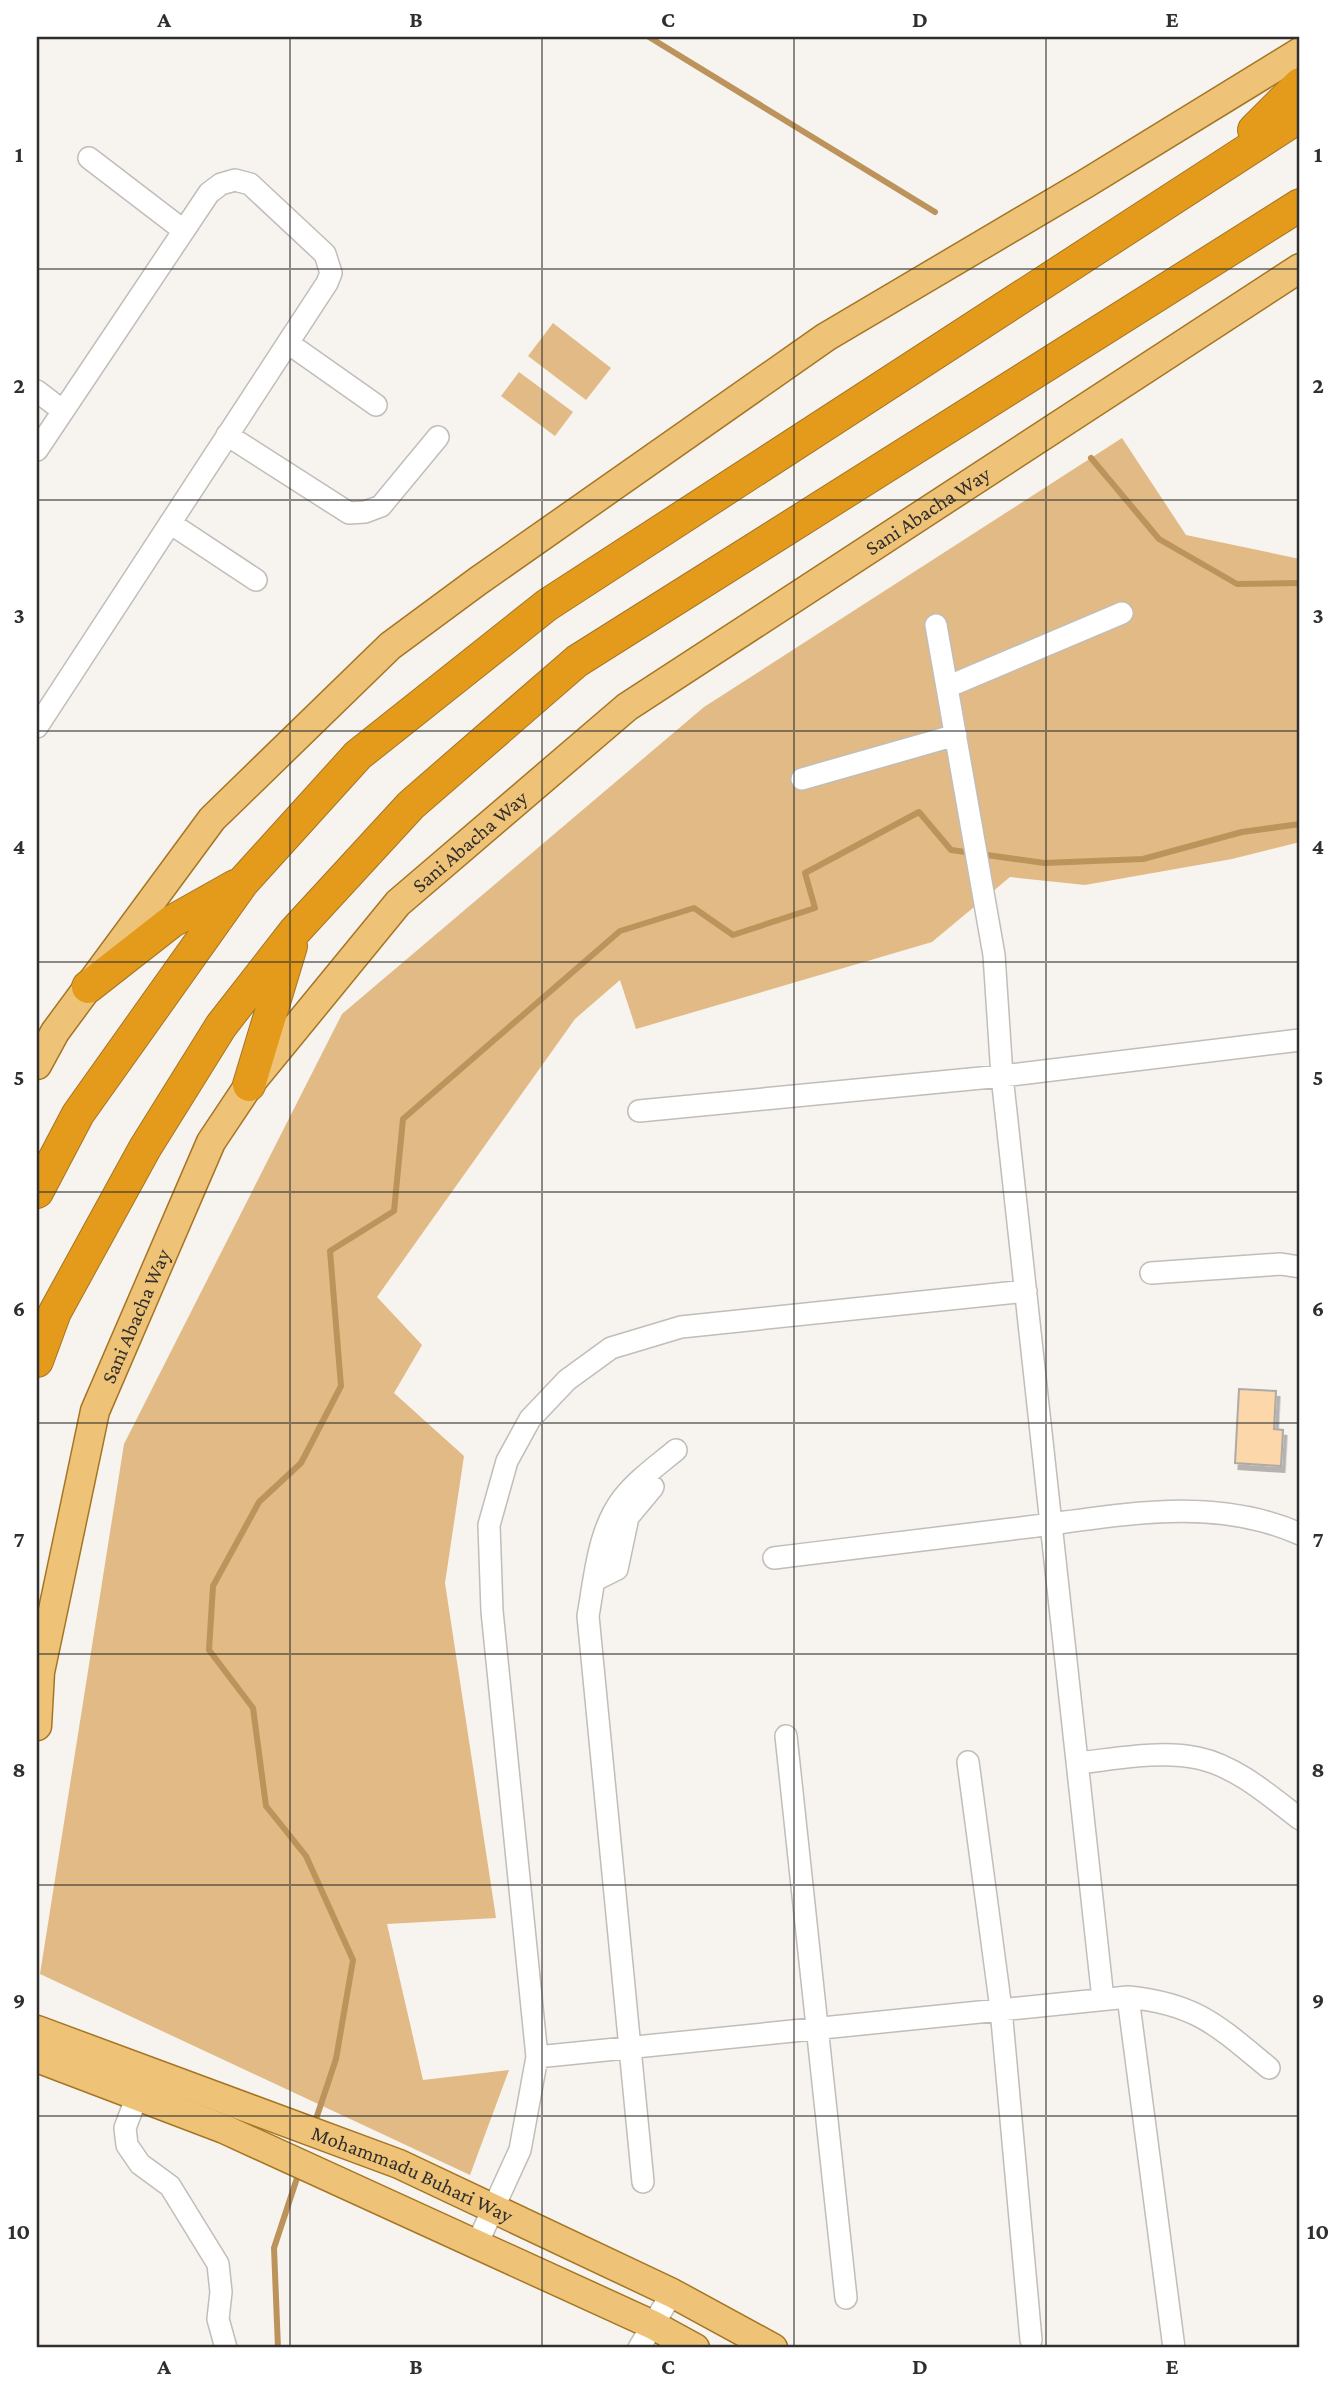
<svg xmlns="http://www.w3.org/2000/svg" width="1337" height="2385" font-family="'Crimson Pro',serif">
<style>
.green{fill:#e2ba85}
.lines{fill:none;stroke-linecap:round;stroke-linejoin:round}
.stream{stroke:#bc935a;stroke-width:6}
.building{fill:#fbd7a9;stroke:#aeaba6;stroke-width:2;filter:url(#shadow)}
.minor-casing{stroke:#c1bdb9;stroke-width:24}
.major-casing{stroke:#a57522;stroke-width:31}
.highway-casing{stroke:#a57522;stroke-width:34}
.minor{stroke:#fff;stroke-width:21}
.major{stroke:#efc377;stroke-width:28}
.highway{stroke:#e49b1c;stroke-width:32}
.grid{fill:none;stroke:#302f2d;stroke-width:2;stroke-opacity:0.55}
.labels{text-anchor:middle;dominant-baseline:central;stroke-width:6;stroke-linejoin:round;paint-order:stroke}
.street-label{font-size:21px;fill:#302f2d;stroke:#fff}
.neatline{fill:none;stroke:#302f2d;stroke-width:2.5}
.grid-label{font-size:23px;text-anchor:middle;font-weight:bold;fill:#302f2d}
</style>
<defs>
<filter id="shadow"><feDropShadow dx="3.5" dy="6" stdDeviation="0" flood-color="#0004"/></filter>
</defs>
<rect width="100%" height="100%" fill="#f7f3ef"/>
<path class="green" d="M 553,323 L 611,368 L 586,400 L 528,356 Z
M 519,372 L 573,412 L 555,436 L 501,396 Z
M 1122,438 L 1186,535 L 1300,559 L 1300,842 L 1232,859 L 1085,885 L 1010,877 L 932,942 L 636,1029 L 620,980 L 575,1019 L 377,1297 L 422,1345 L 394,1393 L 464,1456 L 445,1583 L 496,1918 L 387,1924 L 423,2080 L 509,2070 L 470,2175 L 40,1974 L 124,1444 L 342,1014 L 704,707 Z"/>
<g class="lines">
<path class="stream" d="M 649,37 L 935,212
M 1091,458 L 1159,539 L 1237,584 L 1300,583
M 314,2125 L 336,2059 L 353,1960 L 306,1856 L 266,1806 L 253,1708 L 209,1650 L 213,1586 L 259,1502 L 301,1463 L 341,1386 L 330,1251 L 394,1211 L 403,1119 L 620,931 L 694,908 L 733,935 L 815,908 L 805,873 L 919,812 L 951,850 L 1044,863 L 1143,859 L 1242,832 L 1300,824
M 278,2348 L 274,2248 L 299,2172"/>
</g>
<path class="building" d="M 1239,1389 L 1276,1391 L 1274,1429 L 1283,1430 L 1281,1466 L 1235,1463 Z"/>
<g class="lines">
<defs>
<path id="minor" d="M 89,158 L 183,230
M 288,343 L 376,405
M 37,391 L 63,411
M 227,435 L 349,513 L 365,512 L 381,506 L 438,437
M 37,450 L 209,193 L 221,184 L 235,180 L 250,184 L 325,254 L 331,273 L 327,283 L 37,727
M 170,523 L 256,580
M 936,625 L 994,955 L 1002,1076 L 1103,1999
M 947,687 L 1122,613
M 802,779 L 956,735
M 639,1111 L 1002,1076 L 1300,1040
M 1151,1273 L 1281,1264 L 1300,1267
M 774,1558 C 853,1548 932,1539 1012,1529 C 1108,1518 1208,1493 1300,1534
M 595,1580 L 617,1569 L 628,1517 L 653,1487
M 786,1736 L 846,2298
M 968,1762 L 1001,2009 L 1031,2340
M 1078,1763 C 1116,1759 1159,1750 1198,1758 C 1236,1766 1270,1796 1300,1819
M 1128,1997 L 1174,2348
M 537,2057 L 1128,1997 C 1197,2004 1218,2026 1269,2068
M 137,2096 L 125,2128 L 127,2145 L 140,2164 L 170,2186 L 218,2264 L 221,2292 L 218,2319 L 226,2348
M 643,2182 L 588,1616 C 595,1577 598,1530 623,1498 C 638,1479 658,1465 676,1450
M 477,2244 L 520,2150 L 537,2057 L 492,1611 L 489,1525 L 507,1461 L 530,1419 L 567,1380 L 611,1348 L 681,1327 L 1026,1291
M 639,2348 L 672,2293"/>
<g id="major">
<path d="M 37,1065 L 55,1032 L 212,819 L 390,646 L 478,581 L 826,337 L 1085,184 L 1300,52"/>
<path id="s1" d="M 37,1726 L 40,1672 L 95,1411 L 211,1142 L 249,1085 L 398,903 L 627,707 L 1300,268"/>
<path id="s2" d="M 37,2030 L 399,2164 L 672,2293 L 773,2348"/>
<path d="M 37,2058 L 224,2129 L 653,2325 L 695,2348"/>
</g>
<path id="highway" d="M 1254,130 L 1300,84
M 88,987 L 171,922 L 235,886
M 249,1085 L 291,946
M 37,1192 L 78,1114 L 243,882 L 358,755 L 547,605 L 1300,116
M 37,1361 L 55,1312 L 145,1148 L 221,1026 L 295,931 L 411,805 L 577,661 L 1300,205"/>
</defs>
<use href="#minor" class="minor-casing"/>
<use href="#major" class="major-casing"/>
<use href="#highway" class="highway-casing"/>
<use href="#minor" class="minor"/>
<use href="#major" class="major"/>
<use href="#highway" class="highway"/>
</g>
<path class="grid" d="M 290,37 L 290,2348M 542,37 L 542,2348M 794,37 L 794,2348M 1046,37 L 1046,2348M 37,269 L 1300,269M 37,500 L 1300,500M 37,731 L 1300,731M 37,962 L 1300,962M 37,1192 L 1300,1192M 37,1423 L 1300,1423M 37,1654 L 1300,1654M 37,1885 L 1300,1885M 37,2116 L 1300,2116"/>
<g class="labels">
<g class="street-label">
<text stroke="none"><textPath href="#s1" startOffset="1578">Sani Abacha Way</textPath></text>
<text stroke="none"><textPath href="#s1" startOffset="1012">Sani Abacha Way</textPath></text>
<text stroke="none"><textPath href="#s1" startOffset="424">Sani Abacha Way</textPath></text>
<text stroke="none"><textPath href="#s2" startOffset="402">Mohammadu Buhari Way</textPath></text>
</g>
</g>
<rect width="1337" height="2385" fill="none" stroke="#ffffff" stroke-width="77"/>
<rect x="38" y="38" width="1260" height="2308" class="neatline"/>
<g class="grid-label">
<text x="164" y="27">A</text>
<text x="416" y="27">B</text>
<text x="668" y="27">C</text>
<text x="920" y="27">D</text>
<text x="1172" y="27">E</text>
<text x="19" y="162">1</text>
<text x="1318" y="162">1</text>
<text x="19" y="393">2</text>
<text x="1318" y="393">2</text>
<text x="19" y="623">3</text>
<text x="1318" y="623">3</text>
<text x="19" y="854">4</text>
<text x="1318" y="854">4</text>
<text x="19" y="1085">5</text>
<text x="1318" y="1085">5</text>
<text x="19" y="1316">6</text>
<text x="1318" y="1316">6</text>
<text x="19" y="1547">7</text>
<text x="1318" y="1547">7</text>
<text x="19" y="1777">8</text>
<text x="1318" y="1777">8</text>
<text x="19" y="2008">9</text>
<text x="1318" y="2008">9</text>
<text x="19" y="2239">10</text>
<text x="1318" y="2239">10</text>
<text x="164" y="2374">A</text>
<text x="416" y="2374">B</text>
<text x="668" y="2374">C</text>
<text x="920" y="2374">D</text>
<text x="1172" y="2374">E</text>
</g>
</svg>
